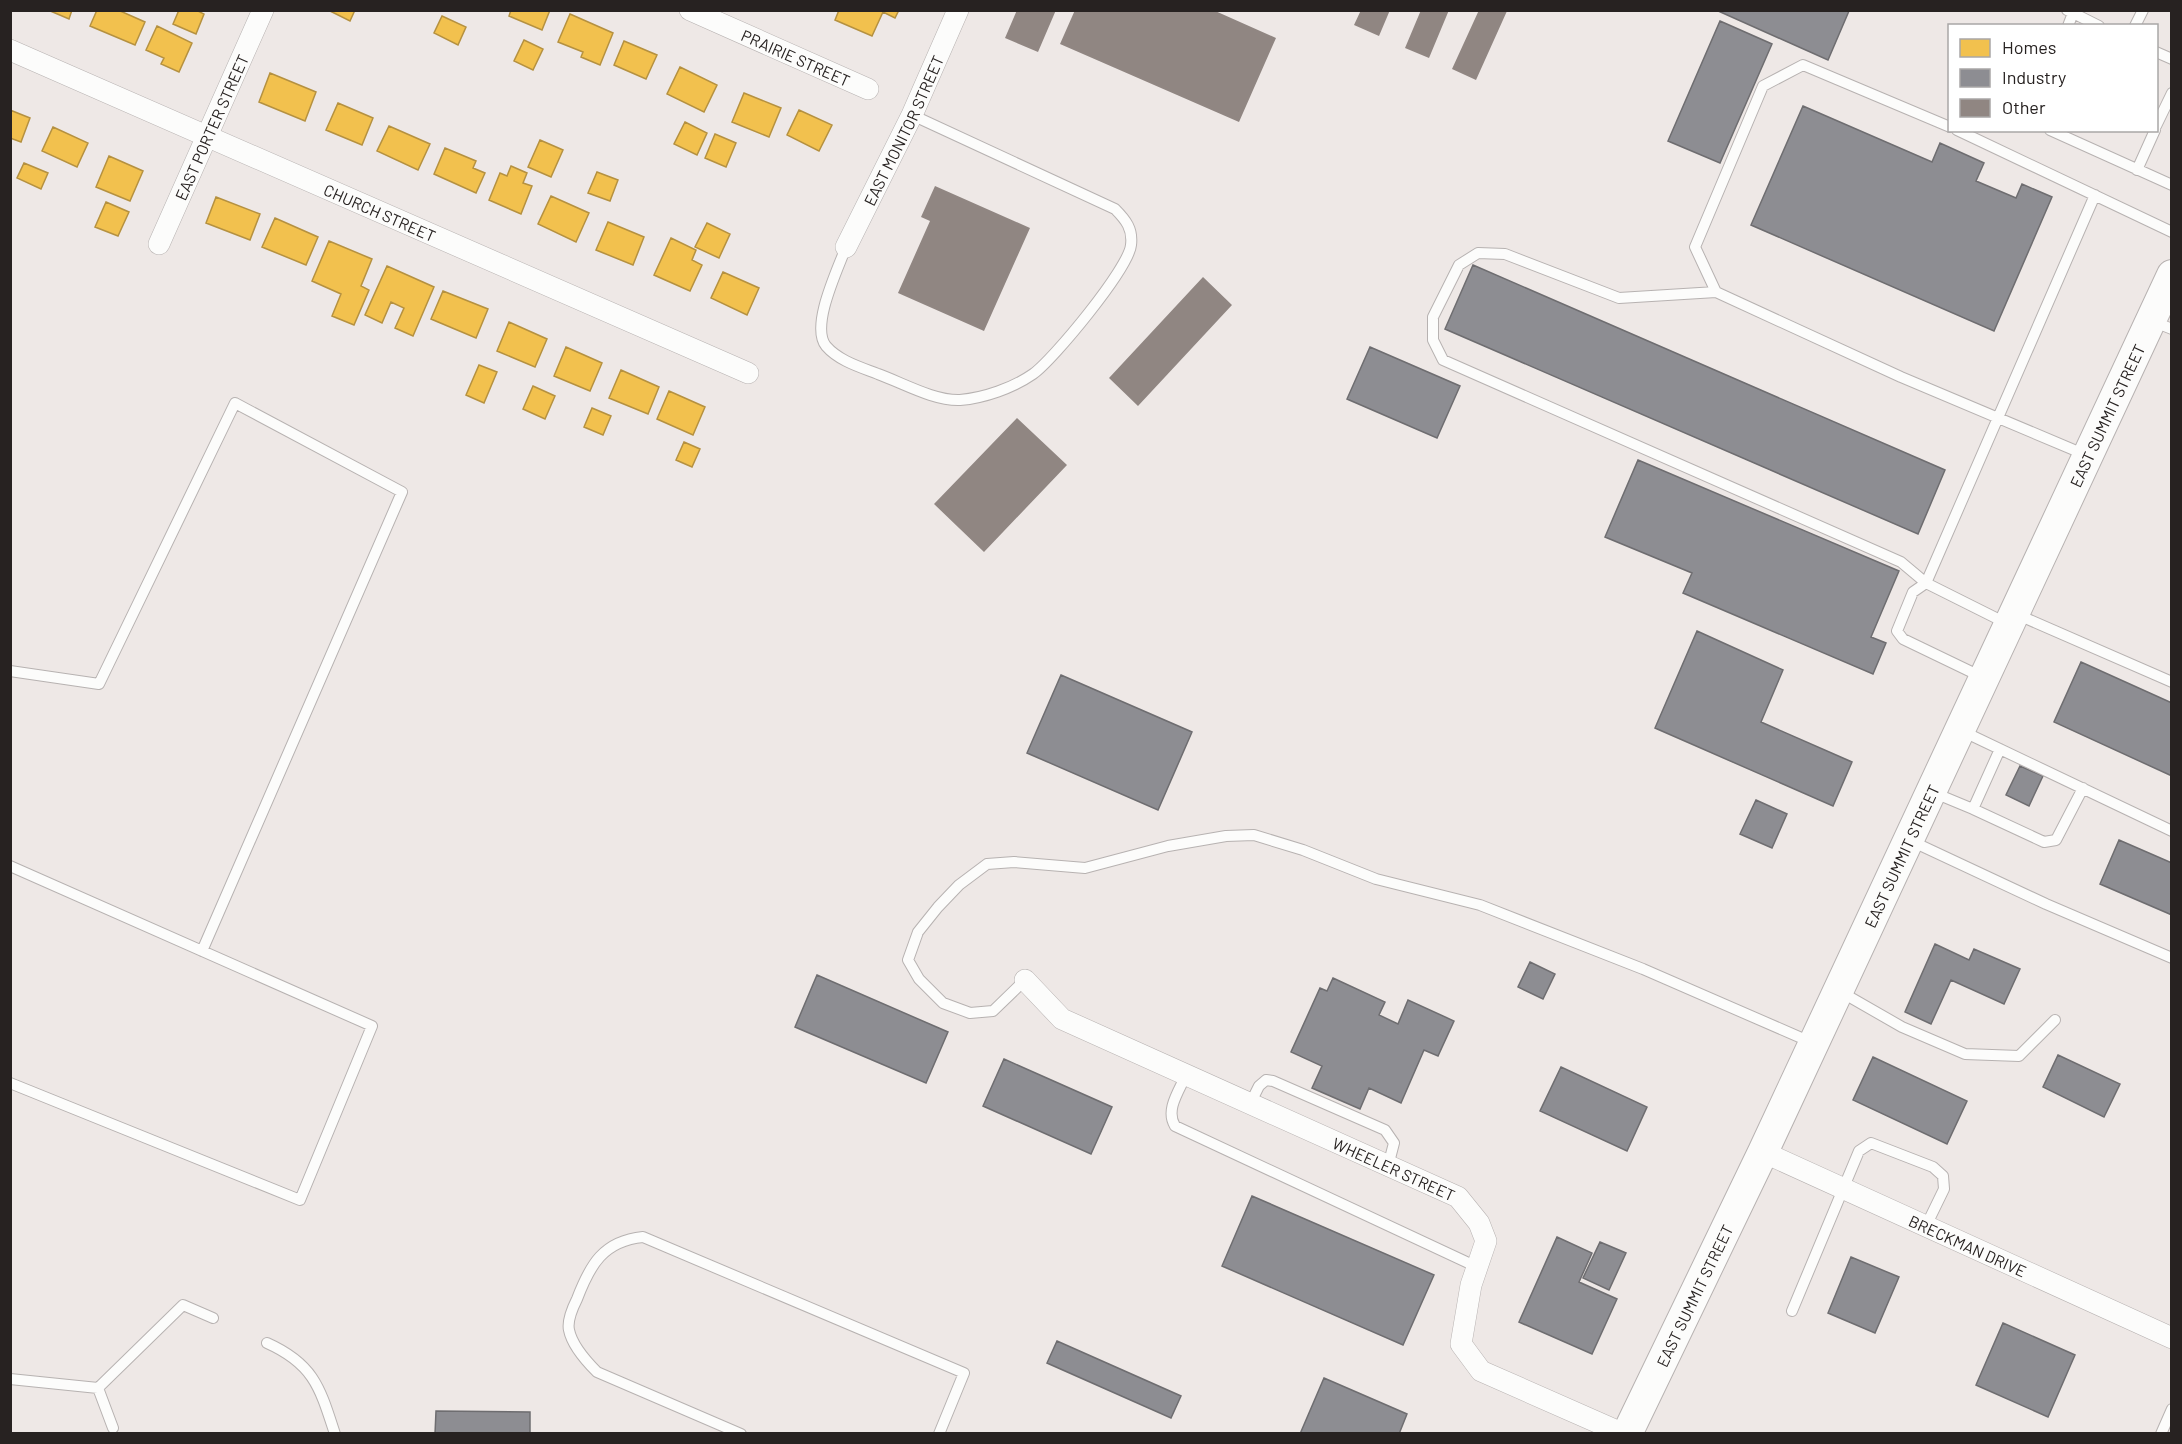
<svg xmlns="http://www.w3.org/2000/svg" width="2182" height="1444" font-family="Barlow,sans-serif">
<style>
.homes{fill:#f2c14e;stroke:#b59140;stroke-width:1.5}
.industry{fill:#8d8d92;stroke:#6e6d70;stroke-width:1.5}
.building{fill:#908682}
.lines{fill:none;stroke-linecap:round;stroke-linejoin:round}
.lane-casing{stroke:#b7b2b1;stroke-width:12}
.street-casing{stroke:#b7b2b1;stroke-width:22}
.secondary-casing{stroke:#b7b2b1;stroke-width:32}
.lane{stroke:#fcfcfb;stroke-width:10}
.street{stroke:#fcfcfb;stroke-width:21}
.secondary{stroke:#fcfcfb;stroke-width:30}
.labels{text-anchor:middle;dominant-baseline:central;stroke-width:6;stroke-linejoin:round;paint-order:stroke}
.street-label{font-size:16px;fill:#272221;stroke:#fff}
</style>
<rect width="100%" height="100%" fill="#eee8e6"/>
<path class="homes" d="M 48,10 L 72,10 L 69,19 Z
M 97,10 L 118,10 L 145,22 L 135,45 L 90,26 Z
M 179,10 L 196,10 L 204,14 L 196,34 L 173,24 Z
M 328,10 L 355,10 L 350,21 Z
M 511,10 L 550,10 L 542,30 L 509,16 Z
M 839,10 L 899,10 L 895,18 L 883,12 L 872,36 L 835,20 Z
M 570,14 L 613,33 L 600,65 L 581,57 L 583,52 L 558,42 Z
M 442,16 L 466,27 L 458,45 L 434,33 Z
M 157,26 L 192,43 L 179,72 L 161,64 L 164,58 L 146,50 Z
M 524,40 L 543,49 L 533,70 L 514,61 Z
M 624,41 L 657,55 L 646,79 L 614,65 Z
M 680,67 L 717,85 L 704,112 L 667,94 Z
M 270,73 L 316,92 L 305,121 L 259,102 Z
M 744,93 L 781,108 L 769,137 L 732,122 Z
M 338,103 L 373,118 L 362,145 L 326,130 Z
M 10,110 L 30,118 L 21,142 L 10,138 Z
M 799,110 L 832,125 L 819,151 L 787,135 Z
M 685,122 L 707,133 L 697,155 L 674,144 Z
M 389,126 L 430,144 L 418,170 L 377,151 Z
M 53,127 L 88,143 L 77,167 L 42,151 Z
M 715,134 L 736,143 L 726,167 L 705,158 Z
M 540,140 L 563,150 L 551,177 L 528,167 Z
M 445,148 L 476,161 L 473,168 L 485,173 L 476,193 L 434,174 Z
M 109,156 L 143,171 L 130,201 L 96,187 Z
M 24,163 L 48,173 L 41,189 L 17,178 Z
M 511,166 L 527,173 L 523,183 L 532,186 L 521,214 L 489,200 L 500,173 L 507,176 Z
M 597,172 L 618,180 L 610,201 L 588,193 Z
M 551,196 L 589,213 L 576,242 L 538,224 Z
M 216,197 L 260,214 L 250,240 L 206,223 Z
M 106,202 L 129,212 L 118,236 L 95,227 Z
M 275,218 L 318,237 L 306,265 L 262,247 Z
M 608,222 L 644,237 L 633,265 L 596,250 Z
M 707,223 L 730,234 L 719,258 L 695,247 Z
M 671,238 L 696,250 L 692,260 L 702,265 L 690,291 L 654,275 Z
M 329,241 L 372,259 L 361,286 L 369,290 L 354,325 L 332,316 L 341,294 L 312,281 Z
M 387,266 L 434,287 L 413,336 L 395,328 L 404,308 L 391,302 L 382,323 L 365,315 Z
M 723,272 L 759,288 L 747,315 L 711,298 Z
M 443,291 L 488,309 L 476,338 L 431,319 Z
M 509,322 L 547,339 L 535,367 L 497,351 Z
M 566,347 L 602,363 L 590,391 L 554,376 Z
M 479,365 L 497,372 L 484,403 L 466,395 Z
M 621,370 L 659,387 L 648,414 L 609,398 Z
M 533,386 L 555,396 L 545,419 L 523,409 Z
M 669,391 L 705,407 L 693,435 L 657,419 Z
M 592,408 L 611,416 L 603,435 L 584,427 Z
M 684,442 L 700,449 L 692,467 L 676,460 Z"/>
<path class="industry" d="M 1716,10 L 1848,10 L 1849,11 L 1828,60 Z
M 1720,21 L 1772,44 L 1720,163 L 1668,141 Z
M 1803,106 L 1932,162 L 1940,143 L 1984,163 L 1976,181 L 2016,198 L 2022,184 L 2052,197 L 1994,331 L 1751,225 Z
M 1473,265 L 1945,470 L 1918,534 L 1445,329 Z
M 1370,347 L 1460,386 L 1437,438 L 1347,399 Z
M 1638,460 L 1899,571 L 1871,637 L 1886,643 L 1873,674 L 1683,593 L 1692,573 L 1605,537 Z
M 1697,631 L 1783,670 L 1761,722 L 1852,762 L 1833,806 L 1655,728 Z
M 2081,662 L 2172,703 L 2172,776 L 2054,722 Z
M 1061,675 L 1192,732 L 1158,810 L 1027,753 Z
M 2020,766 L 2043,776 L 2029,806 L 2006,795 Z
M 1756,800 L 1787,814 L 1772,848 L 1740,834 Z
M 2119,840 L 2172,863 L 2172,915 L 2100,884 Z
M 1935,944 L 1969,960 L 1974,949 L 2020,969 L 2004,1004 L 1951,980 L 1931,1024 L 1905,1012 Z
M 1530,962 L 1555,974 L 1543,999 L 1518,987 Z
M 817,975 L 948,1032 L 926,1083 L 795,1027 Z
M 1333,978 L 1385,1002 L 1379,1015 L 1398,1024 L 1408,1000 L 1454,1021 L 1438,1056 L 1424,1050 L 1401,1103 L 1369,1088 L 1360,1109 L 1312,1088 L 1322,1066 L 1291,1052 L 1320,988 L 1327,991 Z
M 2058,1055 L 2120,1084 L 2104,1117 L 2043,1087 Z
M 1873,1057 L 1967,1101 L 1947,1144 L 1853,1100 Z
M 1004,1059 L 1112,1107 L 1091,1154 L 983,1106 Z
M 1561,1067 L 1647,1107 L 1627,1151 L 1540,1111 Z
M 1252,1196 L 1434,1275 L 1403,1345 L 1222,1266 Z
M 1557,1237 L 1592,1253 L 1579,1282 L 1617,1299 L 1592,1354 L 1519,1322 Z
M 1600,1242 L 1626,1253 L 1609,1290 L 1583,1278 Z
M 1851,1257 L 1899,1277 L 1875,1333 L 1828,1313 Z
M 2003,1323 L 2075,1355 L 2048,1417 L 1976,1385 Z
M 1057,1341 L 1181,1396 L 1171,1418 L 1047,1363 Z
M 1324,1378 L 1407,1414 L 1399,1434 L 1300,1434 Z
M 436,1411 L 530,1412 L 530,1434 L 435,1434 Z"/>
<path class="building" d="M 1017,10 L 1056,10 L 1038,52 L 1005,38 Z
M 1075,10 L 1213,10 L 1276,38 L 1239,122 L 1060,44 Z
M 1361,10 L 1390,10 L 1379,36 L 1354,25 Z
M 1421,10 L 1449,10 L 1429,58 L 1405,48 Z
M 1479,10 L 1507,11 L 1476,80 L 1452,69 Z
M 935,186 L 1030,228 L 984,331 L 898,293 L 930,221 L 921,217 Z
M 1203,277 L 1232,305 L 1138,406 L 1109,378 Z
M 1017,418 L 1067,465 L 984,552 L 934,504 Z"/>
<g class="lines">
<defs>
<path id="lane" d="M 2067,10 L 2099,26
M 2068,26 L 2073,13
M 2135,26 L 2143,10
M 2156,52 L 2172,59
M 2156,126 L 2172,93
M 1950,127 L 1803,65 L 1763,86 L 1695,247 L 1716,292 L 1901,377 L 2086,455
M 1957,130 L 2172,232
M 2050,130 L 2172,185
M 2137,170 L 2155,130
M 846,247 C 838,269 810,326 826,346 C 839,361 860,367 878,374 C 903,383 934,401 960,400 C 984,398 1013,388 1033,374 C 1053,360 1129,268 1131,245 C 1133,229 1126,220 1115,209 L 912,115
M 1716,292 L 1619,298 L 1505,254 L 1478,253 L 1459,265 L 1433,317 L 1433,340 L 1443,360 L 1901,562 L 1926,583 L 1913,592 L 1897,631 L 1903,639 L 1984,678
M 2152,321 L 2172,329
M 2016,614 L 2172,682
M 2008,624 L 1926,583 L 2095,195
M 10,671 L 99,684 L 235,403 L 402,492 L 202,951
M 1962,731 L 2172,831
M 2000,749 L 1973,809 L 2044,842 L 2056,840 L 2083,788
M 1932,792 L 1973,809
M 1909,840 L 2046,904 L 2172,958
M 10,866 L 372,1026 L 300,1200 L 10,1083
M 1025,980 L 993,1011 L 970,1013 L 943,1003 L 919,979 L 908,960 L 918,932 L 938,907 L 959,885 L 987,864 L 1014,862 L 1085,868 L 1168,846 L 1226,836 L 1254,835 L 1303,850 L 1376,879 L 1480,905 L 1643,969 L 1813,1043
M 1841,992 L 1902,1027 L 1965,1054 L 2019,1056 L 2055,1020
M 1186,1075 C 1179,1091 1165,1110 1175,1126 L 1477,1267
M 1250,1104 L 1259,1086 L 1266,1080 L 1273,1081 L 1385,1130 L 1394,1143 L 1388,1166
M 1792,1311 L 1859,1151 L 1871,1143 L 1933,1167 L 1943,1176 L 1944,1189 L 1926,1226
M 267,1343 C 314,1364 320,1388 335,1434
M 10,1379 L 98,1388 L 183,1305 L 213,1318
M 98,1388 L 113,1428
M 741,1434 L 597,1372 C 586,1361 572,1345 569,1330 C 567,1321 573,1307 577,1299 C 590,1265 603,1241 643,1237 L 964,1373 L 939,1434
M 2161,1434 L 2172,1409"/>
<g id="street">
<path id="s1" d="M 690,10 L 868,89"/>
<path id="s2" d="M 10,50 L 748,373"/>
<path id="s3" d="M 159,244 L 263,10"/>
<path id="s4" d="M 846,247 L 912,115 L 958,10"/>
<path id="s5" d="M 1025,980 L 1062,1019 L 1458,1197 L 1479,1223 L 1486,1241 L 1471,1285 L 1461,1344 L 1481,1371 L 1624,1434"/>
<path id="s6" d="M 1763,1152 L 2172,1338"/>
</g>
<g id="secondary">
<path id="s7" d="M 1627,1434 L 1763,1152 L 2172,275"/>
</g>
</defs>
<use href="#lane" class="lane-casing"/>
<use href="#street" class="street-casing"/>
<use href="#secondary" class="secondary-casing"/>
<use href="#lane" class="lane"/>
<use href="#street" class="street"/>
<use href="#secondary" class="secondary"/>
</g>
<g class="labels">
<g class="street-label">
<text stroke="none"><textPath href="#s1" startOffset="116">PRAIRIE STREET</textPath></text>
<text stroke="none"><textPath href="#s3" startOffset="128">EAST PORTER STREET</textPath></text>
<text stroke="none"><textPath href="#s4" startOffset="130">EAST MONITOR STREET</textPath></text>
<text stroke="none"><textPath href="#s2" startOffset="404">CHURCH STREET</textPath></text>
<text stroke="none"><textPath href="#s7" startOffset="1126">EAST SUMMIT STREET</textPath></text>
<text stroke="none"><textPath href="#s7" startOffset="640">EAST SUMMIT STREET</textPath></text>
<text stroke="none"><textPath href="#s5" startOffset="418">WHEELER STREET</textPath></text>
<text stroke="none"><textPath href="#s6" startOffset="225">BRECKMAN DRIVE</textPath></text>
<text stroke="none"><textPath href="#s7" startOffset="154">EAST SUMMIT STREET</textPath></text>
</g>
</g>
<rect width="2182" height="1444" fill="none" stroke="#272221" stroke-width="24"/>
<rect x="1948" y="24" width="210" height="108" fill="#ffffff" stroke="#a9a7a6" stroke-width="1.5"/>
<rect x="1960" y="39" width="30" height="18" fill="#f2c14e" stroke="#a9a7a6" stroke-width="1.5"/>
<text x="2002" y="54" font-size="18" fill="#272221">Homes</text>
<rect x="1960" y="69" width="30" height="18" fill="#8d8d92" stroke="#a9a7a6" stroke-width="1.5"/>
<text x="2002" y="84" font-size="18" fill="#272221">Industry</text>
<rect x="1960" y="99" width="30" height="18" fill="#908682" stroke="#a9a7a6" stroke-width="1.5"/>
<text x="2002" y="114" font-size="18" fill="#272221">Other</text>
</svg>
